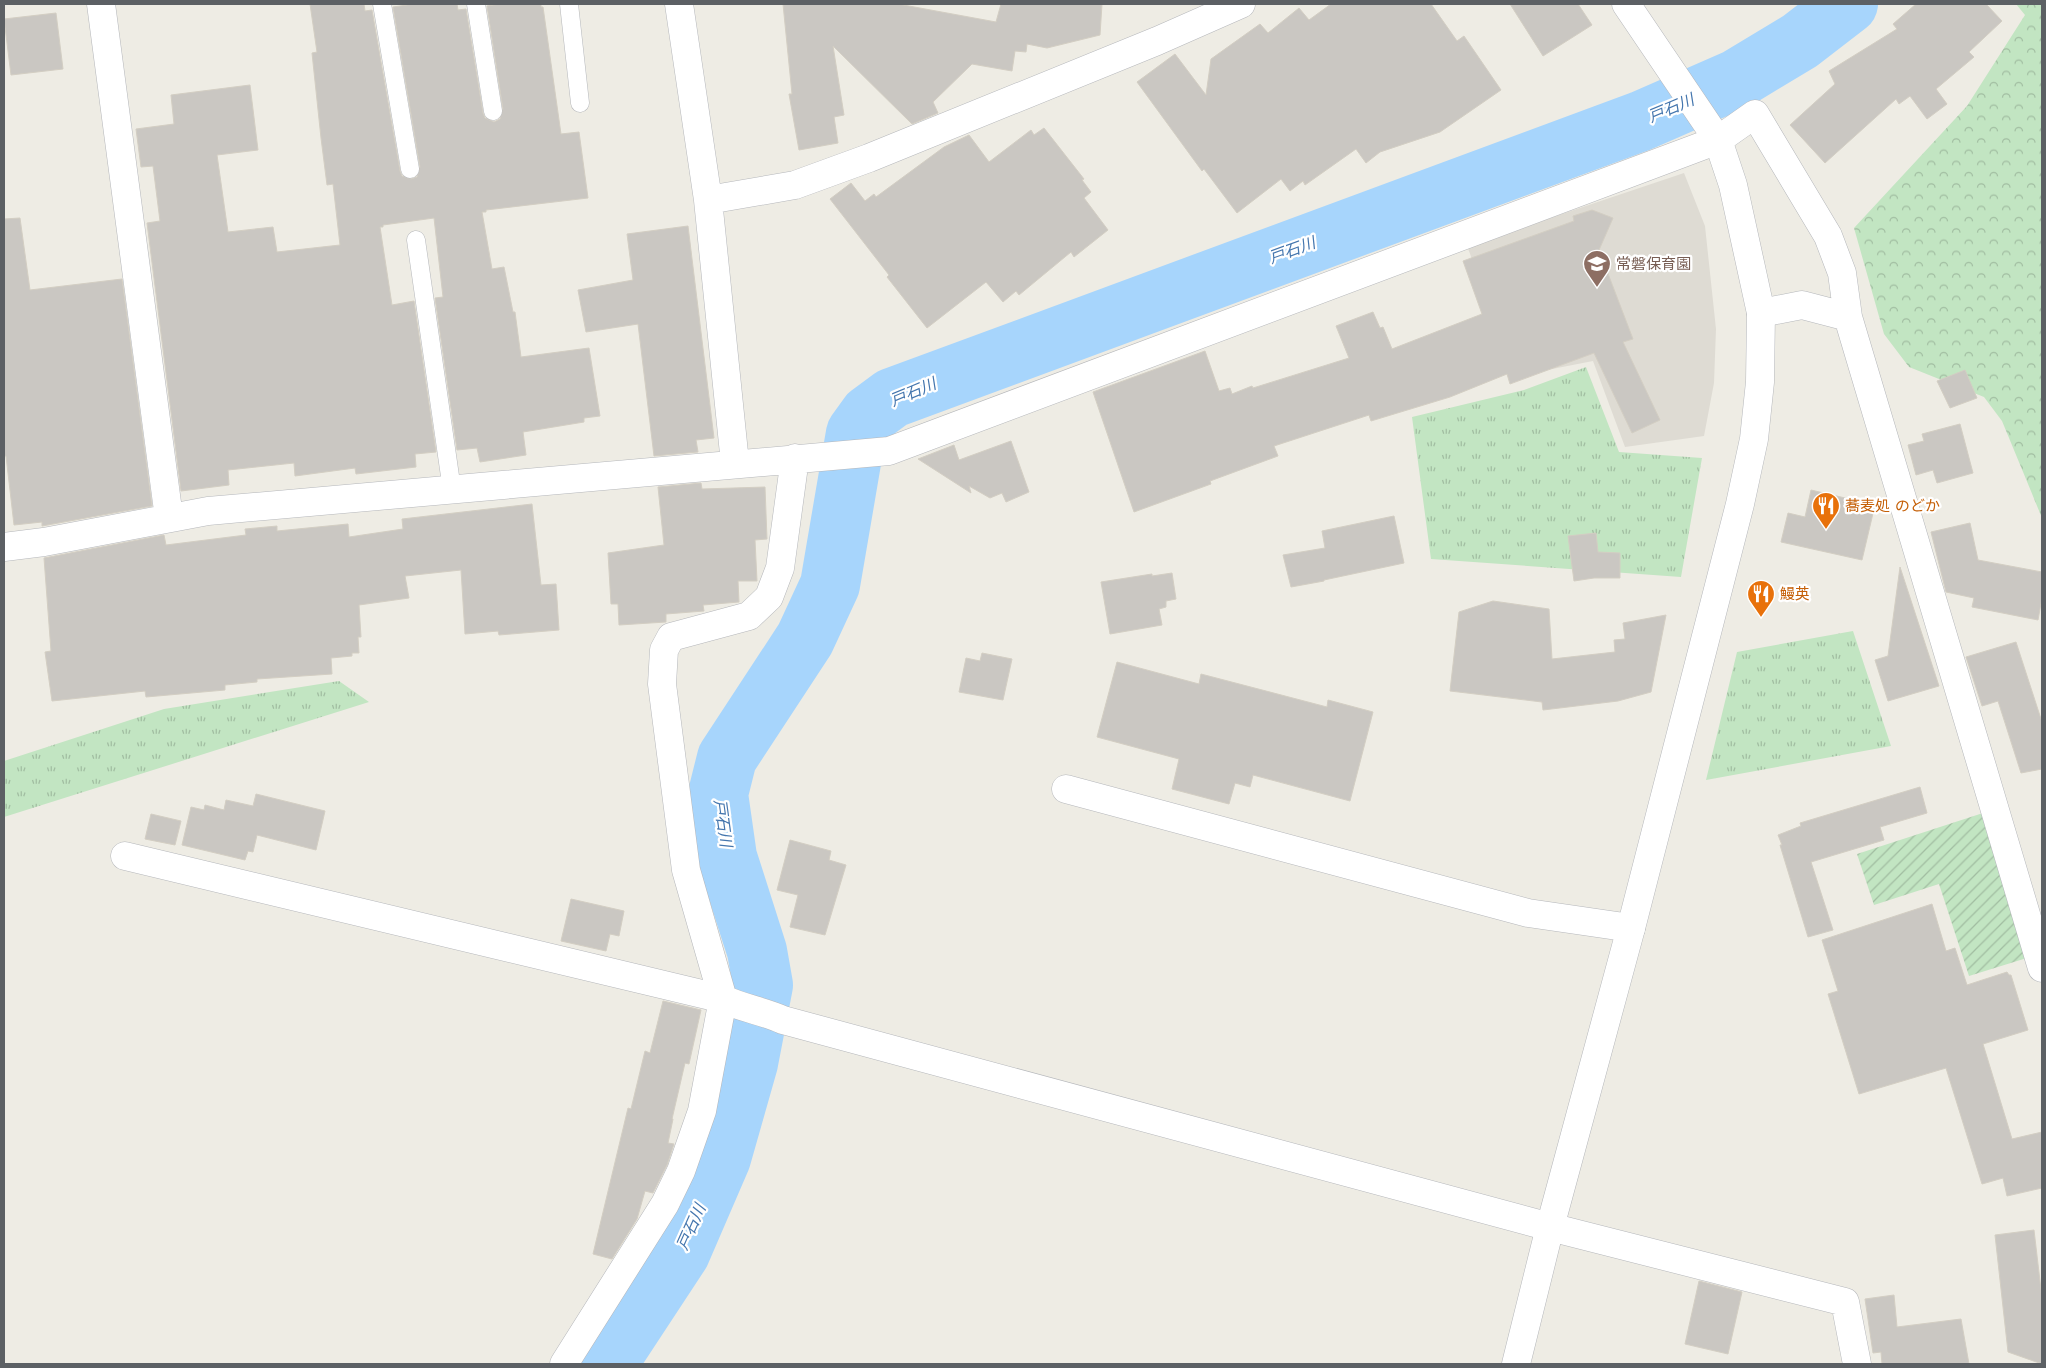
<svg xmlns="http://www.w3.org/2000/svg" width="2046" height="1368" font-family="'Work Sans','Noto Sans JP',sans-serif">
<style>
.education{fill:#dedbd3}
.grass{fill:url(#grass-tufts)}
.forest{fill:url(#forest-crowns)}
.garden{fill:url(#garden-furrows)}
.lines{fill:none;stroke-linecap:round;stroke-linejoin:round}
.river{stroke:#a7d5fc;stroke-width:60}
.building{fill:#cac7c2;stroke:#d3cec3}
.service-casing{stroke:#b5b7bb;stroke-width:19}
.minor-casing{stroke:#b5b7bb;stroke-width:29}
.tertiary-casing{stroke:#b5b7bb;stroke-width:29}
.service{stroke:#fff;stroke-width:18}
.minor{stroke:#fff;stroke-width:28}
.tertiary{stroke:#fff;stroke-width:28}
.labels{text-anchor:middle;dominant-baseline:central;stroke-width:4.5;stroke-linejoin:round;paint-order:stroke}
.education-label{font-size:15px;fill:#785e54;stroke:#fff;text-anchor:start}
.food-label{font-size:15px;fill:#c56008;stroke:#fff;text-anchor:start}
.water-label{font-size:16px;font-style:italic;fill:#4476ae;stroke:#fff}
</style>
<defs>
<pattern id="grass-tufts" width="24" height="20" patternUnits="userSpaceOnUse" patternTransform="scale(1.25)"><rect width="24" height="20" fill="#c2e5c2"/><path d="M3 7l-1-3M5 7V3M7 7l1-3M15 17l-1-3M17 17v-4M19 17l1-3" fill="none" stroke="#a1bda1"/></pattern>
<pattern id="forest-crowns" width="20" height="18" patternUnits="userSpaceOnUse" patternTransform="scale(1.25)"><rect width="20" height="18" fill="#c2e5c2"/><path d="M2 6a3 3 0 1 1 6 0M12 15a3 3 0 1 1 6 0" fill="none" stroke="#a1bda1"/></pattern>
<pattern id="garden-furrows" width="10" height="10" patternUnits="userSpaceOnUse" patternTransform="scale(1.25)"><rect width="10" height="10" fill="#c2e5c2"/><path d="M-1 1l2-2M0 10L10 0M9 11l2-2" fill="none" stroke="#a1bda1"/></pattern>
</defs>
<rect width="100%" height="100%" fill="#eeece4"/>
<path class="education" d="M 1684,173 L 1705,226 L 1716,329 L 1714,383 L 1704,436 L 1625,447 L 1593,361 L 1517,376 L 1467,246 Z"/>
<path class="grass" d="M 1586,367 L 1619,452 L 1702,458 L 1681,577 L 1431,559 L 1412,417 L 1524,390 Z
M 1853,631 L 1891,746 L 1706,780 L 1737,652 Z
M 339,681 L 369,702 L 4,817 L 4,761 L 164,709 Z"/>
<path class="forest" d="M 2016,4 L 2042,4 L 2042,518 L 2002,421 L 1984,397 L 1909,367 L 1884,334 L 1854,228 L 1967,106 L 2025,15 Z"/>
<path class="garden" d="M 1983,813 L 2030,957 L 1969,976 L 1939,884 L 1874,905 L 1857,854 Z"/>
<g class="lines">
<path class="river" d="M 607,1364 L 680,1253 L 721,1158 L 748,1063 L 763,985 L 757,951 L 727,857 L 718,794 L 727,758 L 805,639 L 830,585 L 856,433 L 869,415 L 892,398 L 1641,121 L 1737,79 L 1800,41 L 1848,4"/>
</g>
<path class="building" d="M 310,4 L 364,4 L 365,11 L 372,10 L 400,171 L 402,176 L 411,179 L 417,177 L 420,167 L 393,7 L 414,4 L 457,4 L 458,10 L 466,9 L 483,113 L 485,118 L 494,122 L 500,119 L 503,109 L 487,6 L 500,4 L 541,4 L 541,7 L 543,7 L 561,134 L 579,132 L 588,198 L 486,210 L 486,212 L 482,212 L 492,269 L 504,267 L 513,312 L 515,312 L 521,357 L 589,348 L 600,416 L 584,418 L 584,422 L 523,432 L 526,455 L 480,462 L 477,448 L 457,450 L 435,298 L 443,297 L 434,218 L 383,225 L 383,227 L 380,227 L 392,305 L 414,301 L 436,452 L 415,454 L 416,467 L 356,474 L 355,468 L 295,476 L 294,463 L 228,470 L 229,485 L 181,491 L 147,223 L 160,221 L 153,166 L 141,167 L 136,129 L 174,124 L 171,95 L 250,85 L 258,150 L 217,155 L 228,232 L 273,227 L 277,252 L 340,245 L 333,184 L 327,185 L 321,138 L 312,53 L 317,52 Z
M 783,4 L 898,4 L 996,22 L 1001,4 L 1102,4 L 1100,35 L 1047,48 L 1027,44 L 1026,52 L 1015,51 L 1012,71 L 972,64 L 933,102 L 938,113 L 912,124 L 833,46 L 844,115 L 834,117 L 838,143 L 799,150 L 789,94 L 792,94 Z
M 1331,4 L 1431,4 L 1457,41 L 1464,36 L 1501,90 L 1440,132 L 1380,152 L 1366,163 L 1356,149 L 1305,185 L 1303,181 L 1290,191 L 1281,179 L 1237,213 L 1204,169 L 1202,171 L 1137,82 L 1175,54 L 1206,95 L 1211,59 L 1260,24 L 1268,33 L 1299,8 L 1309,20 Z
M 1510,4 L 1578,4 L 1592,25 L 1543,56 Z
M 1916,4 L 1986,4 L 2002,21 L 1969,52 L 1974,57 L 1936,89 L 1947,104 L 1927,119 L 1910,96 L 1899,104 L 1896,99 L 1825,163 L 1790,125 L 1835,84 L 1829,71 L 1897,29 L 1893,24 Z
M 56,13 L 63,69 L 11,75 L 4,19 Z
M 1044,128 L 1084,179 L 1082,180 L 1091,192 L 1084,198 L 1108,230 L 1074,257 L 1071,252 L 1019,295 L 1016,291 L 1003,302 L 986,282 L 927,328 L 887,277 L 889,275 L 830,199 L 851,183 L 865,201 L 874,194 L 876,197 L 944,147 L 969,135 L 989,162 L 1031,130 L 1034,135 Z
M 1592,210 L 1613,218 L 1599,250 L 1633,339 L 1623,342 L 1660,420 L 1632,433 L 1594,353 L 1510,384 L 1507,374 L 1450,397 L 1371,421 L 1369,415 L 1274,446 L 1278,456 L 1210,481 L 1211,484 L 1134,512 L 1093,392 L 1205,351 L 1219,391 L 1230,388 L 1232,394 L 1252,386 L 1253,388 L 1349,358 L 1336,326 L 1373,312 L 1380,328 L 1383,327 L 1392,349 L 1482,314 L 1463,261 L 1574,221 L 1573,216 Z
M 20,218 L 30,290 L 122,279 L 152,506 L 42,526 L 42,522 L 14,525 L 6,456 L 4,456 L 4,219 Z
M 688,226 L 714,438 L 696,440 L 698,452 L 654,456 L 638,324 L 586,332 L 578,290 L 633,280 L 627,234 Z
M 1965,370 L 1977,398 L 1950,408 L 1937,381 Z
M 1960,424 L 1973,473 L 1937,483 L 1933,470 L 1916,475 L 1908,445 L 1924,441 L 1922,434 Z
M 1011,441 L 1029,492 L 1006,502 L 1002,493 L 990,498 L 969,486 L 971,493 L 918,459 L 954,445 L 959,460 Z
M 701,483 L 702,489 L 765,487 L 767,539 L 755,540 L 757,581 L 738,581 L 739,602 L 703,605 L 704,611 L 666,614 L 666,622 L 619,625 L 618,604 L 611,604 L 608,553 L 664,545 L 658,487 Z
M 1811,490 L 1875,505 L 1862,560 L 1781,542 L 1788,513 L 1805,517 Z
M 532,504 L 541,585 L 556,584 L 559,630 L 499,635 L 498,631 L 465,634 L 461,570 L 405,576 L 409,598 L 359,605 L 361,637 L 358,637 L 359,653 L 352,653 L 352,656 L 331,658 L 332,674 L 257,679 L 257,682 L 225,685 L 225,690 L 146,697 L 145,691 L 52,701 L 45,652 L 51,651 L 44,558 L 164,535 L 166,545 L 246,535 L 245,529 L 277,526 L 277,531 L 348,524 L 349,537 L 403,529 L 402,519 Z
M 1394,516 L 1404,563 L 1324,580 L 1324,581 L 1291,587 L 1283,555 L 1325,548 L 1322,531 Z
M 1970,523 L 1978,560 L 2042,572 L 2042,598 L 2038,620 L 1972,607 L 1974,598 L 1946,592 L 1931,532 Z
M 1596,533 L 1598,552 L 1620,553 L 1620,578 L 1594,578 L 1574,581 L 1568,536 Z
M 1900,567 L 1939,686 L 1888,701 L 1875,660 L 1888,656 Z
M 1172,573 L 1176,599 L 1166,601 L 1166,607 L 1159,609 L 1162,625 L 1110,634 L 1101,582 L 1152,574 L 1152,576 Z
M 1493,601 L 1549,609 L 1552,659 L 1615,652 L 1614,640 L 1625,639 L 1623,623 L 1666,615 L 1651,692 L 1618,701 L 1543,710 L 1542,702 L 1450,691 L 1459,612 Z
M 2016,642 L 2042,722 L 2042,769 L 2021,773 L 1998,701 L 1982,706 L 1966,657 Z
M 982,653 L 1012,659 L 1003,700 L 959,692 L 966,658 L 980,661 Z
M 1117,662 L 1199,684 L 1201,674 L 1327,707 L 1328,700 L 1373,712 L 1350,801 L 1253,775 L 1250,787 L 1235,783 L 1229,804 L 1172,789 L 1179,759 L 1097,737 Z
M 1920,787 L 1927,813 L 1880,827 L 1884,840 L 1811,862 L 1833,930 L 1808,937 L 1780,845 L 1782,845 L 1778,835 L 1801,826 L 1800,823 Z
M 256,794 L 325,811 L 316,850 L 257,835 L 253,852 L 248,851 L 245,860 L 182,845 L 191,807 L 204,810 L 205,805 L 224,810 L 226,800 L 253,806 Z
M 151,814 L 181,821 L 175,845 L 145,839 Z
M 790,840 L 831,851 L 829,860 L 846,865 L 825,935 L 790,927 L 798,895 L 777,890 Z
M 571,899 L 624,911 L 619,936 L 610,934 L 606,951 L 561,941 Z
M 1932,904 L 1946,951 L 1955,948 L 1967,985 L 2007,972 L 2009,975 L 2011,975 L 2028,1030 L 1983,1044 L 2012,1139 L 2042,1132 L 2042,1188 L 2007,1196 L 2003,1178 L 1982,1184 L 1946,1068 L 1859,1094 L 1828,994 L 1838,991 L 1822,940 Z
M 663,1001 L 701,1010 L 689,1064 L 685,1063 L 672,1119 L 673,1119 L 668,1143 L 674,1144 L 667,1165 L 653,1193 L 645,1191 L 637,1219 L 612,1259 L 593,1254 L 628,1108 L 631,1109 L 645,1051 L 650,1053 Z
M 2034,1230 L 2042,1298 L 2042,1364 L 2008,1352 L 1995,1235 Z
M 1699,1281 L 1742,1292 L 1728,1354 L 1685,1344 Z
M 1894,1295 L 1897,1327 L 1961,1319 L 1969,1364 L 1882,1364 L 1881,1352 L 1873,1353 L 1865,1299 Z"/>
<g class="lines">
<defs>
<path id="service" d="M 382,4 L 410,169
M 476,4 L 493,111
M 569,4 L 580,103
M 416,240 L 452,490"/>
<path id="minor" d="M 101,4 L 169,518
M 679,4 L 708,200 L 735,463
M 708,200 L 795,185 L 869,158 L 1157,41 L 1241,4
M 1761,313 L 1802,305 L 1848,317 L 2042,968
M 4,547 L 44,542 L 208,511 L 889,451 L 1718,140 L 1755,114 L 1828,236 L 1842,273 L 1848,317
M 1066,789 L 1528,913 L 1631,928
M 125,856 L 723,999 C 742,1008 763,1011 783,1020 L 1550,1227 L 1845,1302 L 1857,1364
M 564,1364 L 665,1204 L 681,1171 L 702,1111 L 723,999 L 686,870 L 662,684 L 664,650 L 671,637 L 749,616 L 769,597 L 780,568 L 795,458"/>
<path id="tertiary" d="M 1516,1364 L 1550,1227 L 1631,928 L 1740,504 L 1754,439 L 1760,382 L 1761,313 L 1733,185 L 1718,140 L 1626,4"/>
</defs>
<use href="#service" class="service-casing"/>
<use href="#minor" class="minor-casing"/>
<use href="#tertiary" class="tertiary-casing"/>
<use href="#service" class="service"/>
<use href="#minor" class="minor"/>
<use href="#tertiary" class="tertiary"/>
</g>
<defs>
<symbol id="school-pin" viewBox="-11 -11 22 30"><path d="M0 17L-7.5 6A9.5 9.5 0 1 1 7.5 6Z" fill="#8d6e63" stroke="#fff"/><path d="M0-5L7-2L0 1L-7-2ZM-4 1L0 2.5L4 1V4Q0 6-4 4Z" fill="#fff"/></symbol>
<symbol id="restaurant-pin" viewBox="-11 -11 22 30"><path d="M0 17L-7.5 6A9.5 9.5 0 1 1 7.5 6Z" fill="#e8710a" stroke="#fff"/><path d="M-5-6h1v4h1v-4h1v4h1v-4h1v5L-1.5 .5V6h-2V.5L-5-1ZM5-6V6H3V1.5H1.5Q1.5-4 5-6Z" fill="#fff"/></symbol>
</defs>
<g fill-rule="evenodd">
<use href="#school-pin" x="1581" y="248" width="32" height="43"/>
<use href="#restaurant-pin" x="1810" y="490" width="32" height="43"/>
<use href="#restaurant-pin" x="1745" y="578" width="32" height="43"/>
</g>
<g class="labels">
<g class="education-label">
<text x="1616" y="264">常磐保育園</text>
</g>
<g class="food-label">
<text x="1845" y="506">蕎麦処 のどか</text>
<text x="1780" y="594">鰻英</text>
</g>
<g class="water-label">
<text transform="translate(1671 108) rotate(-23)">戸石川</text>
<text transform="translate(1292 250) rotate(-20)">戸石川</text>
<text transform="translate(913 392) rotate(-23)">戸石川</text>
<text transform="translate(723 823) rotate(82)">戸石川</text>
<text transform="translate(691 1227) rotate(-66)">戸石川</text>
</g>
</g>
<rect width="2046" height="1368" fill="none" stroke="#5c6064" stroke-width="10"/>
</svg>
